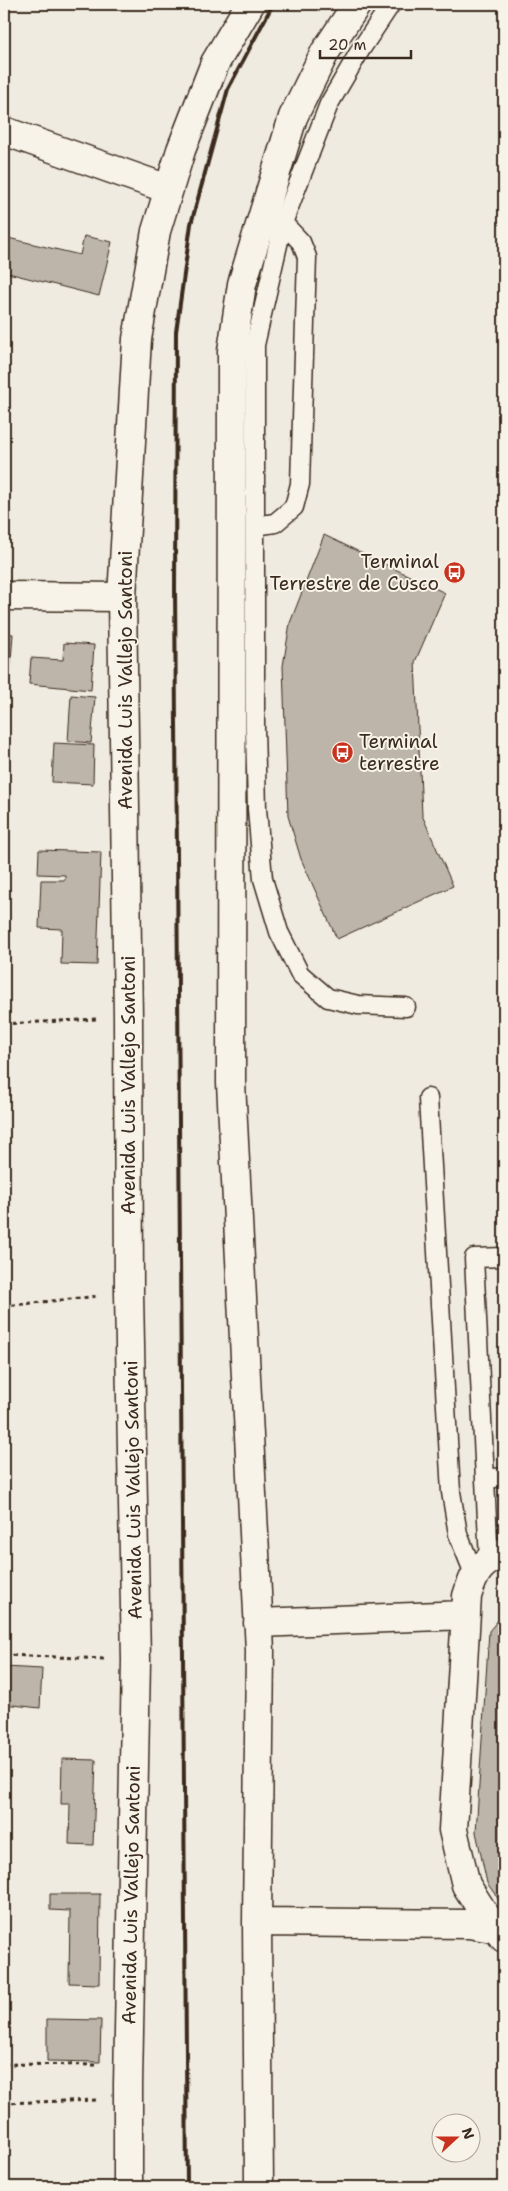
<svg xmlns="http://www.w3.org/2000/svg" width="508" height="2191" font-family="'Shantell Sans',sans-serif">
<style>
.building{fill:#bdb5aa;stroke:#3b2a1e}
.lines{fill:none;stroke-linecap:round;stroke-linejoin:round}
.lane-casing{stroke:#3b2a1e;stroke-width:21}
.street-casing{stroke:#3b2a1e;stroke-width:31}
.secondary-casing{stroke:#3b2a1e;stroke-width:31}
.path{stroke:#3b2a1e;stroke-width:3;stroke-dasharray:4 4;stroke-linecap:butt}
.lane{stroke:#f7f3e8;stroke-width:18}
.street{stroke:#f7f3e8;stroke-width:28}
.secondary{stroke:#f7f3e8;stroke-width:28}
.rail{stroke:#3b2a1e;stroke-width:4}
.labels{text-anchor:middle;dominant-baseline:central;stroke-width:4;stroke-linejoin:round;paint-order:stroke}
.poi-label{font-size:19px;fill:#3b2a1e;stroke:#f7f3e8;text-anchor:end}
.street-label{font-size:19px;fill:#3b2a1e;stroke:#f7f3e8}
</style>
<rect width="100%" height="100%" fill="#efebe0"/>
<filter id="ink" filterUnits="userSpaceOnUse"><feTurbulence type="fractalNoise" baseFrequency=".02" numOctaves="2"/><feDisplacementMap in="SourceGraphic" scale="10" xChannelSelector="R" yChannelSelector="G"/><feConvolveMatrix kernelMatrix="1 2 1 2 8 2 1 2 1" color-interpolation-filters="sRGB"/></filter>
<g filter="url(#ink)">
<path class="building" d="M 84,236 L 112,242 L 99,296 L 4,272 L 4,237 L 80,255 Z
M 324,535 L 445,593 L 415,662 L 422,815 L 453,886 L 337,939 L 301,859 L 288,816 L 283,666 L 290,623 Z
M 4,633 L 13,634 L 10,675 L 4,674 Z
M 64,643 L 94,645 L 91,690 L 29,684 L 31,658 L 63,660 Z
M 71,695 L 95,697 L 91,743 L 68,741 Z
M 54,743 L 94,745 L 93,784 L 52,782 Z
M 39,850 L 101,852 L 97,965 L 61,964 L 62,929 L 39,928 L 41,880 L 65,880 L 65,875 L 38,874 Z
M 504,1613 L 504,1907 L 487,1883 L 476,1832 L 489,1631 Z
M 4,1667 L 42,1669 L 40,1708 L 4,1704 Z
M 62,1759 L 96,1760 L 93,1845 L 69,1844 L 70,1804 L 61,1804 Z
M 50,1894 L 100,1894 L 99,1984 L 69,1983 L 70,1911 L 50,1910 Z
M 47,2019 L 101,2020 L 100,2062 L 47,2061 Z"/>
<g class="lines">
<defs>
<path id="lane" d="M 391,4 L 361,49 L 329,104 L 283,223 L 255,345 L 255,728 L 257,809 L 263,879 L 279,932 L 300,974 L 328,998 L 358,1005 L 406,1007
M 255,526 L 275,523 L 294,507 L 300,484 L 307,257 L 301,242 L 283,223
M 428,1098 L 451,1492 L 458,1534 L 474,1574
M 485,1479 L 504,1477
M 489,1560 L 474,1258 L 504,1257"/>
<path id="street" d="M 4,131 L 168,189
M 4,596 L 122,597
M 504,1552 C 480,1564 475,1570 467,1596 L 453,1830 L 466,1885 L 485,1915 L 504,1938
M 258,1623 L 466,1615
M 257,1922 L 469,1924 L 498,1929
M 259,2187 L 257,1922 L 260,1651 L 231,1083 L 232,351 L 242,284 L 293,117 L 325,52 L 357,4"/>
<path id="secondary" d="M 128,2187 L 128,2084 L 136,1660 L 129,1293 L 128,1018 L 122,597 L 137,339 L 156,231 L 181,150 L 215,63 L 250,4"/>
</defs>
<use href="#lane" class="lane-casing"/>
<use href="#street" class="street-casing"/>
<use href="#secondary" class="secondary-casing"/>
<path class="path" d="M 4,1024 L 98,1019
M 4,1306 L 99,1296
M 4,1655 L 107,1659
M 4,2064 L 99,2065
M 4,2103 L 98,2100"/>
<use href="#lane" class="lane"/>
<use href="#street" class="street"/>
<use href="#secondary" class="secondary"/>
<path class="rail" d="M 187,2187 L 175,590 L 176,332 L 191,224 L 228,89 L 273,4"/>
</g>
</g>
<defs>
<symbol id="bus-disc" viewBox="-11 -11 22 22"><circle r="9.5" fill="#c8321e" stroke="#f7f3e8"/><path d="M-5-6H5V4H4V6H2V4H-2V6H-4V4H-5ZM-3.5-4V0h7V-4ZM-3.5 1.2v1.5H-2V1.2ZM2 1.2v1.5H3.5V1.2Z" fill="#fff"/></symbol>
</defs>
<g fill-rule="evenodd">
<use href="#bus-disc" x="442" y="560" width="25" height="25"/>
<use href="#bus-disc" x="330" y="740" width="25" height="25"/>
</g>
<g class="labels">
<g class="poi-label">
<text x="439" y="561">Terminal<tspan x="439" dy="22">Terrestre de Cusco</tspan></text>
<text x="359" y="741" text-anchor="start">Terminal<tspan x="359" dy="22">terrestre</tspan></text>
</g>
<g class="street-label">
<text transform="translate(125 680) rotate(-90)">Avenida Luis Vallejo Santoni</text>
<text transform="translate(128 1085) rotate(-90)">Avenida Luis Vallejo Santoni</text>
<text transform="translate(133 1490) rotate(-91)">Avenida Luis Vallejo Santoni</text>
<text transform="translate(131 1895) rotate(-89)">Avenida Luis Vallejo Santoni</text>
</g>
</g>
<rect width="508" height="2191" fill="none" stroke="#f7f3e8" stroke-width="20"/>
<rect x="10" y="10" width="488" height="2171" fill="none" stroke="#3b2a1e" stroke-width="2" filter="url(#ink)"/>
<g transform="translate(456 2138) rotate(69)"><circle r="24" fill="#f7f3e8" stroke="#aca397"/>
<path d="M0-4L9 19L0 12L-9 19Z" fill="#c8321e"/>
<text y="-8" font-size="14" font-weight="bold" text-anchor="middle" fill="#3b2a1e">N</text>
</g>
<path d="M320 50v8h91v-8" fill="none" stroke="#3b2a1e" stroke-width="2.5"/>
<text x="328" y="50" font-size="15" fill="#3b2a1e" stroke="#f7f3e8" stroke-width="4" paint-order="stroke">20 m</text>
</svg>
